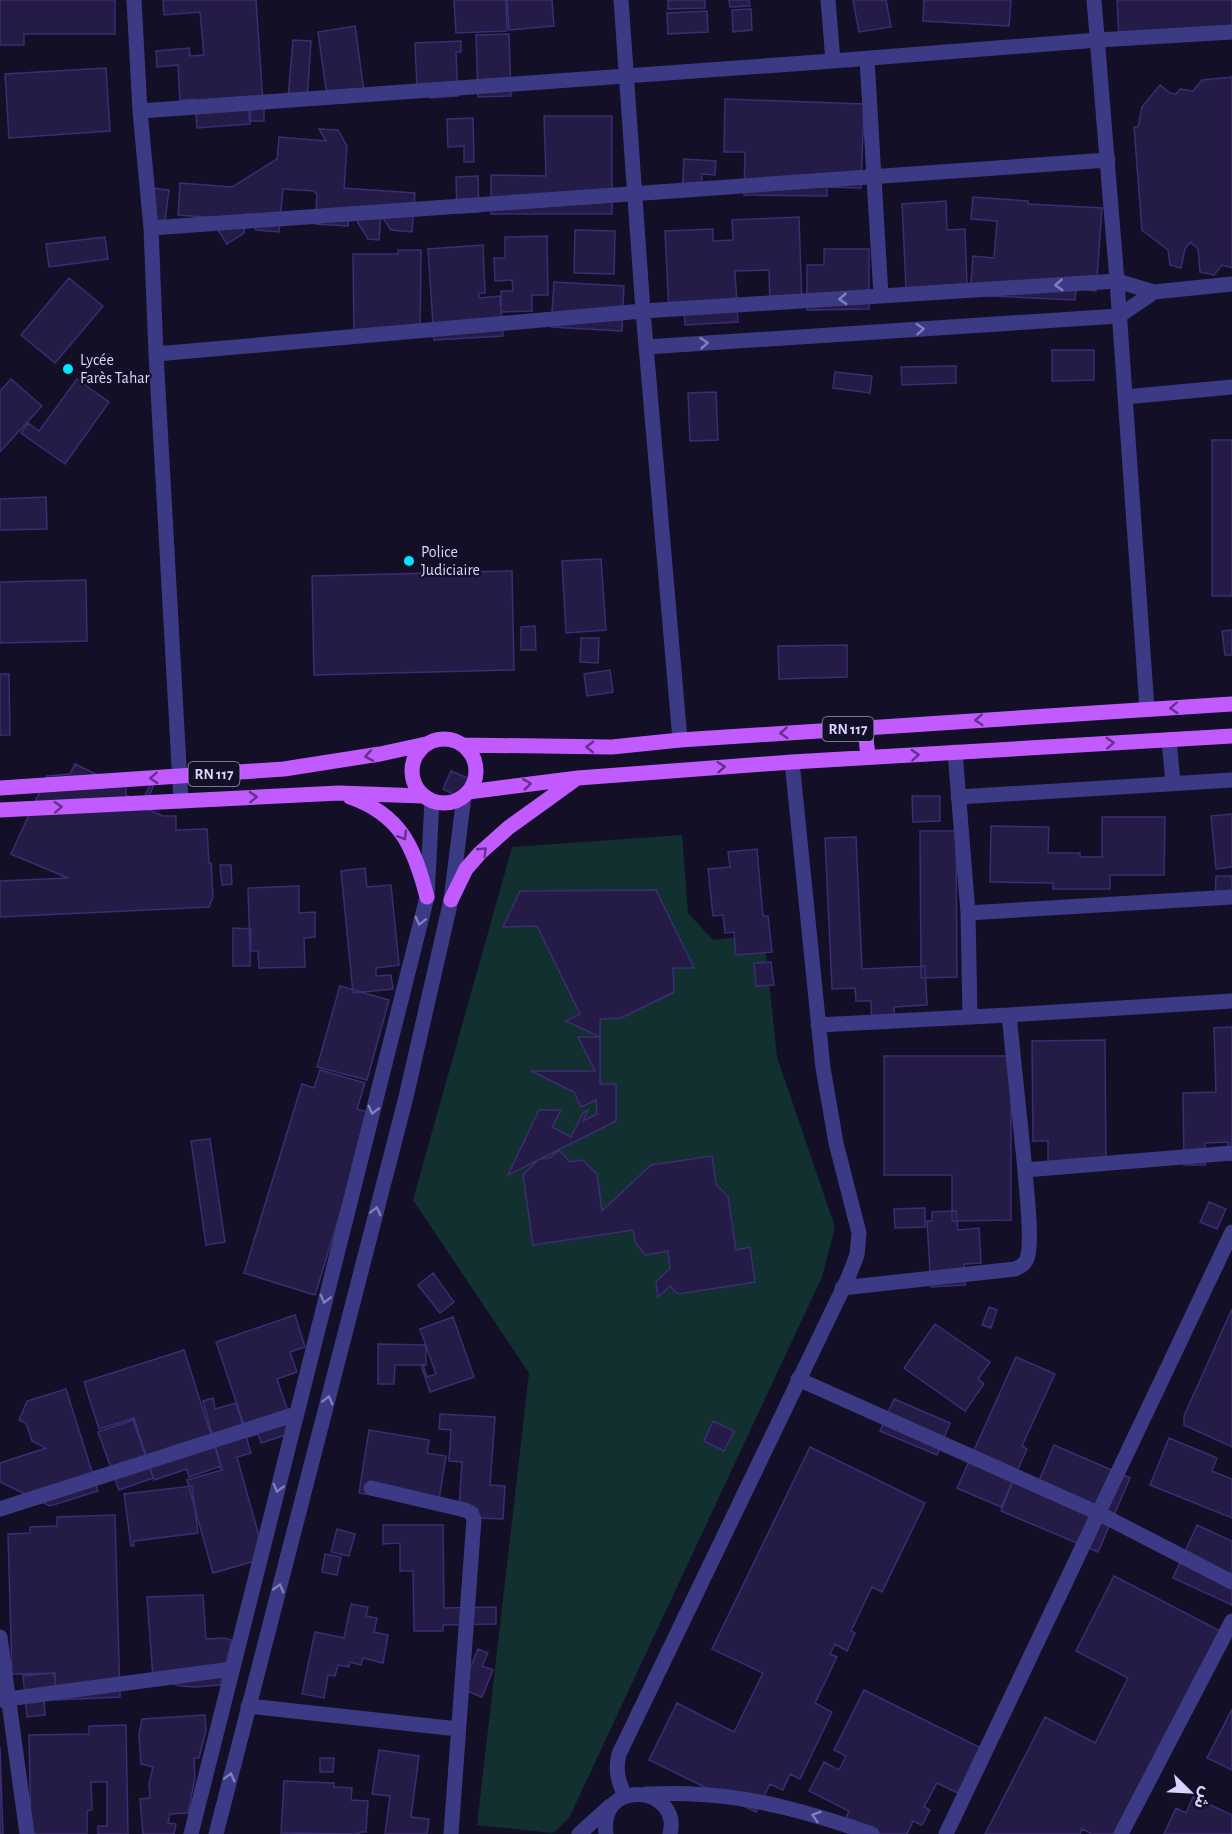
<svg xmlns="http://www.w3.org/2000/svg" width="1232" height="1834" font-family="'Alegreya Sans','Noto Sans Arabic',sans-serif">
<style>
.green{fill:#12302f}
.building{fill:#241b47;stroke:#3b2d73;stroke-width:1.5}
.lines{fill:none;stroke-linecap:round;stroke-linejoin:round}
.minor{stroke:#3d3a85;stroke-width:15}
.tertiary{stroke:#3d3a85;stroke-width:15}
.primary{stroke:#c25bff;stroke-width:15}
.oneway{stroke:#837fbc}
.oneway2{stroke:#623188}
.poi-dot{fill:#00e5ff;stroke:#130f26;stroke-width:2}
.labels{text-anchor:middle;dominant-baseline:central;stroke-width:4.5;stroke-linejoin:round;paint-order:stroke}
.shield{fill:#130f26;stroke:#9e99be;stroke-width:1.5}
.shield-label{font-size:15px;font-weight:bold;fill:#d9d4ff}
.poi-label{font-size:16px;fill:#d9d4ff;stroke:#130f26;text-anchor:start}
</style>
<rect width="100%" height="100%" fill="#130f26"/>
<path class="green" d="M 682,835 L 688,913 L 713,940 L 764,934 L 777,1057 L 835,1227 L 822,1277 L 569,1818 L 553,1833 L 477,1825 L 529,1373 L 413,1200 L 512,847 Z"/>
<path class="building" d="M 0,0 L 115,0 L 115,34 L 24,34 L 24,45 L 0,45 Z
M 163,0 L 256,0 L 263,103 L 248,105 L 250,124 L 197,128 L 195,99 L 180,100 L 178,65 L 157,67 L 156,51 L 189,48 L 190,56 L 204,55 L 200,12 L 164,15 Z
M 454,0 L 506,0 L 507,31 L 456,33 Z
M 507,0 L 552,0 L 554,26 L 509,30 Z
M 668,0 L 705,0 L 705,8 L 668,9 Z
M 729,0 L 749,0 L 750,6 L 730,7 Z
M 853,0 L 886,0 L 891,27 L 859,32 Z
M 924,0 L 1011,0 L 1009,26 L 923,21 Z
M 1117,0 L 1232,0 L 1232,33 L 1119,39 Z
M 751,9 L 752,30 L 733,32 L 732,10 Z
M 707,11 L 708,32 L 668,34 L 667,13 Z
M 355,26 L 364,91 L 327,96 L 318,32 Z
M 509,34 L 511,96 L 478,97 L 476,35 Z
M 293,40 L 311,41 L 307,100 L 288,98 Z
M 461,41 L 461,52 L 456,52 L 458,96 L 430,98 L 429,85 L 417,86 L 415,43 Z
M 106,68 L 110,131 L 9,138 L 5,74 Z
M 1232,77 L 1232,268 L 1222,265 L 1214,275 L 1200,272 L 1198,249 L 1190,242 L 1185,249 L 1181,268 L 1170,265 L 1168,250 L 1142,230 L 1134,127 L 1138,127 L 1142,107 L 1160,85 L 1170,93 L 1176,94 L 1180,89 L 1193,91 L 1202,80 Z
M 725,99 L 864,104 L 861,188 L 827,187 L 827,196 L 744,195 L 745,152 L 724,152 Z
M 251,106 L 264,106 L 264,121 L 250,121 Z
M 544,116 L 612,116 L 612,214 L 491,214 L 491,175 L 546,176 Z
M 473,118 L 474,162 L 464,162 L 464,146 L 448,147 L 447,119 Z
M 319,129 L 338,130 L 347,146 L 344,188 L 415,193 L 412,232 L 391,230 L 381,215 L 379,240 L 368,239 L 349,208 L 348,226 L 315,224 L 317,195 L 314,191 L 283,189 L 279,232 L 256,230 L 246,214 L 244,233 L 227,244 L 216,227 L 217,218 L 178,215 L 180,183 L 232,187 L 277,159 L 279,137 L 326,141 Z
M 684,159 L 716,161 L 715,175 L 702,174 L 701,194 L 682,193 Z
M 478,176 L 479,212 L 457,213 L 456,177 Z
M 151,188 L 169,190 L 165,221 L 147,219 Z
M 973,197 L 1028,201 L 1028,204 L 1102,208 L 1096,291 L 1087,290 L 1088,280 L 1077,279 L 1075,300 L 970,295 L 973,256 L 994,258 L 997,221 L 971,219 Z
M 946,201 L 947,230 L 965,229 L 967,284 L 906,288 L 902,204 Z
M 799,217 L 802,306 L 770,307 L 769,270 L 735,271 L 738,322 L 685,325 L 684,310 L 669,311 L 665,231 L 713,229 L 713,241 L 733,240 L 732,220 Z
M 575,230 L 615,231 L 614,274 L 574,273 Z
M 547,236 L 548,295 L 532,295 L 532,311 L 501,312 L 501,291 L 513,291 L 512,280 L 495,281 L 494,258 L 505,258 L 505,237 Z
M 105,237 L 108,259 L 49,267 L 46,244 Z
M 483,245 L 485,293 L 479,293 L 479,298 L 500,296 L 503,336 L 434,340 L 428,249 Z
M 824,249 L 869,249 L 869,309 L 807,310 L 807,265 L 824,265 Z
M 398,250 L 421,250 L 420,337 L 354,337 L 353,254 L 398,254 Z
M 69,278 L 103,306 L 55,363 L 21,335 Z
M 554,282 L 624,286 L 622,331 L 551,327 Z
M 1052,350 L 1094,350 L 1094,380 L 1052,381 Z
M 956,366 L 956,383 L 902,385 L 901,367 Z
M 835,372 L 872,376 L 870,393 L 833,388 Z
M 11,379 L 42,406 L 0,452 L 0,391 Z
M 77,379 L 109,402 L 65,464 L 21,433 L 28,423 L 39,431 Z
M 716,392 L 718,440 L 690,441 L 688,393 Z
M 1212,440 L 1232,440 L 1232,596 L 1212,596 Z
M 46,497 L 47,529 L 0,530 L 0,499 Z
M 601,559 L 606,630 L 566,633 L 562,561 Z
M 512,571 L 514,670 L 314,675 L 312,576 Z
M 86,580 L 87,641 L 0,643 L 0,582 Z
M 535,626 L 536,650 L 521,650 L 521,627 Z
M 1232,630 L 1232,655 L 1225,655 L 1222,631 Z
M 581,638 L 599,638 L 598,663 L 580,662 Z
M 847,645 L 847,677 L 779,679 L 778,646 Z
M 610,670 L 613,692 L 587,696 L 584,674 Z
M 0,674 L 9,674 L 10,735 L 0,735 Z
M 75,764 L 106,779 L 126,783 L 126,795 L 142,802 L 153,778 L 153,787 L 144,808 L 163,816 L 176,816 L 176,830 L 207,829 L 209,863 L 211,863 L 213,897 L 209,907 L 0,917 L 0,881 L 68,878 L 11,854 L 47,776 L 70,774 Z
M 451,771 L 470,779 L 461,798 L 443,789 Z
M 912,796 L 940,796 L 940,821 L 913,822 Z
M 1232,814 L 1232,867 L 1216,869 L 1211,816 Z
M 1102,817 L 1165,817 L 1164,875 L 1110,875 L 1110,889 L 1053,889 L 1053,883 L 990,882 L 991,826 L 1049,827 L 1048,853 L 1080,853 L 1080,857 L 1102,857 Z
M 920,831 L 956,831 L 957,977 L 921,978 Z
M 856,837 L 862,969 L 925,966 L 927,1005 L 894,1007 L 895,1025 L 872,1026 L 871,1001 L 856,1001 L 855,988 L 832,989 L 825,838 Z
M 757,849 L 763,916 L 768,916 L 772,952 L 736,955 L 734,932 L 725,933 L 723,915 L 713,916 L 708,869 L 730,867 L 728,852 Z
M 220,865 L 231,865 L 232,884 L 222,885 Z
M 365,868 L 367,887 L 391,885 L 399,965 L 376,968 L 376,976 L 391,975 L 393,989 L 353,993 L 341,871 Z
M 1216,876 L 1232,876 L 1232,899 L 1215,899 Z
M 299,886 L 299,913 L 315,912 L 315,937 L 304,938 L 305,967 L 259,968 L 258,951 L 250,951 L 248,888 Z
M 656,890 L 694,968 L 673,968 L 674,992 L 621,1018 L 600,1019 L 600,1084 L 616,1084 L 616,1121 L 508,1175 L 539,1110 L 561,1110 L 552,1127 L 571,1137 L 583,1113 L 588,1110 L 583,1121 L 597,1114 L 596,1100 L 581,1107 L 574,1092 L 531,1071 L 595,1071 L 578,1037 L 600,1037 L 566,1021 L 580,1014 L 537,926 L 503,927 L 520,891 Z
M 233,928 L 251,929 L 250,966 L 233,966 Z
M 771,962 L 774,985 L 756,986 L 754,963 Z
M 340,986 L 389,1000 L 367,1080 L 317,1067 Z
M 1232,1027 L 1232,1160 L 1229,1160 L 1228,1142 L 1205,1143 L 1205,1165 L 1184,1165 L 1183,1093 L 1216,1092 L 1214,1028 Z
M 1105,1040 L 1106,1167 L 1048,1168 L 1048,1141 L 1033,1141 L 1032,1041 Z
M 884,1056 L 1011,1056 L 1011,1220 L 952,1221 L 952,1175 L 884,1175 Z
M 320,1070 L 365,1083 L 357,1109 L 371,1113 L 315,1295 L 244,1273 L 302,1084 L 314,1088 Z
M 210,1139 L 225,1242 L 206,1245 L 191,1141 Z
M 559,1150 L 570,1162 L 583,1160 L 597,1174 L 602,1211 L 651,1165 L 712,1156 L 716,1184 L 728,1197 L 736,1250 L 750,1247 L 755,1282 L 678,1294 L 670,1286 L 658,1297 L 656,1282 L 670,1268 L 668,1251 L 646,1255 L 636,1244 L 633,1230 L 533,1245 L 523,1175 L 539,1159 L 550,1158 Z
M 1209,1202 L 1226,1209 L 1217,1229 L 1200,1222 Z
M 925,1208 L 925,1227 L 895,1228 L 894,1209 Z
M 956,1211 L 958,1230 L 979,1228 L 981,1263 L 964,1264 L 965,1285 L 931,1287 L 927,1221 L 932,1221 L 932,1212 Z
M 433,1273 L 454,1302 L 440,1313 L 418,1285 Z
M 989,1307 L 997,1310 L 991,1328 L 982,1325 Z
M 1232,1309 L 1232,1447 L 1184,1425 L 1184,1416 Z
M 295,1315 L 305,1347 L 290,1352 L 297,1372 L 277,1379 L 295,1432 L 261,1443 L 258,1434 L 248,1437 L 216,1342 Z
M 453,1317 L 474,1377 L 430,1392 L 421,1365 L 423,1364 L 427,1377 L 436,1374 L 420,1329 Z
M 935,1324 L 990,1362 L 978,1379 L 984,1384 L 965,1411 L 904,1368 Z
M 378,1344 L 426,1345 L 426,1365 L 395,1365 L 394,1384 L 378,1384 Z
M 184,1350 L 221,1466 L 189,1477 L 187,1469 L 154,1480 L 134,1418 L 99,1429 L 84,1382 Z
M 1016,1357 L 1055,1374 L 1022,1446 L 1027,1449 L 1001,1507 L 957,1488 Z
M 66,1389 L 98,1491 L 50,1506 L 0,1482 L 0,1463 L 46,1448 L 32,1441 L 26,1423 L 19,1420 L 27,1401 Z
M 213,1398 L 215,1409 L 236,1403 L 251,1453 L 237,1457 L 265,1558 L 213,1573 L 187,1480 L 222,1470 L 203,1401 Z
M 894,1399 L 950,1423 L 937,1455 L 880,1431 Z
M 440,1414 L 495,1417 L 490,1485 L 505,1486 L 503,1519 L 477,1518 L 478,1509 L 459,1507 L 462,1462 L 449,1461 L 451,1430 L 439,1429 Z
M 133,1420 L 153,1478 L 119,1490 L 98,1432 Z
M 713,1421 L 734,1431 L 724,1451 L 704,1441 Z
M 369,1430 L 429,1440 L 427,1453 L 446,1456 L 438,1506 L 359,1493 Z
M 1169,1438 L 1217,1458 L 1212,1471 L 1232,1479 L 1232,1518 L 1150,1485 Z
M 1054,1445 L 1130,1478 L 1098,1552 L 1001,1511 L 1013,1481 L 1035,1490 Z
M 810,1447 L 925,1503 L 882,1592 L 872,1587 L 851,1631 L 855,1633 L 847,1651 L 835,1644 L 830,1654 L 837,1657 L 815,1703 L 832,1712 L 800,1779 L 790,1774 L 783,1790 L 770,1784 L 756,1812 L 649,1760 L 677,1703 L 734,1732 L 763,1673 L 712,1649 Z
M 192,1486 L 198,1533 L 134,1541 L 134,1546 L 131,1546 L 124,1494 Z
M 115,1515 L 120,1697 L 56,1700 L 55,1673 L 12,1674 L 8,1534 L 30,1533 L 30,1527 L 57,1526 L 57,1517 Z
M 383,1525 L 443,1525 L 444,1608 L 496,1607 L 496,1624 L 443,1625 L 443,1631 L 414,1631 L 413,1571 L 400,1571 L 400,1543 L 383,1544 Z
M 1197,1525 L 1232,1541 L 1232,1605 L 1173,1578 Z
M 337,1529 L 355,1534 L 349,1556 L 331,1552 Z
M 325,1554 L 341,1557 L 337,1575 L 322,1572 Z
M 1114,1576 L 1230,1636 L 1127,1834 L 1092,1834 L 1082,1829 L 1080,1834 L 985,1834 L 1045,1717 L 1095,1743 L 1128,1678 L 1076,1651 Z
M 203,1595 L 206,1639 L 224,1638 L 232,1640 L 220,1685 L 195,1687 L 181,1686 L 153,1679 L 147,1597 Z
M 351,1604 L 368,1607 L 366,1616 L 377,1618 L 374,1632 L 388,1635 L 383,1663 L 363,1658 L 361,1665 L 350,1662 L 349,1667 L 338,1665 L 335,1676 L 328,1675 L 324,1698 L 302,1694 L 315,1632 L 344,1638 Z
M 478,1649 L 488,1653 L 482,1666 L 493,1670 L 482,1697 L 462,1689 Z
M 54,1673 L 57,1697 L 44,1699 L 45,1715 L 27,1717 L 23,1676 Z
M 864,1690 L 987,1751 L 964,1796 L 937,1783 L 924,1807 L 930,1810 L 922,1825 L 913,1821 L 907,1834 L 868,1834 L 844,1822 L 849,1811 L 809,1791 L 824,1762 L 839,1770 L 846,1756 L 834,1750 Z
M 1232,1709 L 1232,1770 L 1207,1758 Z
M 205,1715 L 206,1730 L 199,1758 L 194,1758 L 195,1778 L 188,1813 L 170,1814 L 168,1823 L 176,1824 L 174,1834 L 143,1834 L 140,1799 L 150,1798 L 149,1784 L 153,1767 L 141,1764 L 139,1734 L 142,1719 Z
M 126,1725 L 128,1834 L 98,1834 L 98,1826 L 107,1826 L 107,1782 L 91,1782 L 92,1810 L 87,1811 L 87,1834 L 31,1834 L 29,1735 L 89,1734 L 89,1726 Z
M 0,1747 L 3,1834 L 0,1834 Z
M 379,1750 L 419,1756 L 411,1817 L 429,1819 L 427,1834 L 385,1834 L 390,1796 L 372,1794 Z
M 320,1758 L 334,1758 L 333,1772 L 320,1772 Z
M 284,1781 L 334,1783 L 334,1787 L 352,1788 L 351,1800 L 368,1801 L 366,1832 L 359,1832 L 359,1834 L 281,1833 Z
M 1193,1797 L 1232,1815 L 1232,1834 L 1164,1834 L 1176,1808 L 1186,1813 Z"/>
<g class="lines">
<path class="minor" d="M 134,0 L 140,111 L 151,228 L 156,354 L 181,801
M 621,0 L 643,311 L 680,740
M 828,0 L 833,61
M 1094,0 L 1117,281 L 1147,709
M 867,59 L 881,296
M 140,111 L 833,61 L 1098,40 L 1232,32
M 151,228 L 1108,160
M 646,347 L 1119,316 L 1154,292
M 156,354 L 643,311 L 1117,281 L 1154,292 L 1232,284
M 1125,397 L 1232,387
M 1169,740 L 1173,783
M 955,752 L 968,913 L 970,1017
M 958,797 L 1232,780
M 968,913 L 1232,897
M 1009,1015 L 1025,1170 L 1232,1153
M 818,1025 L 1009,1015 L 1232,1001
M 842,1288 L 1015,1269 C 1019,1267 1023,1266 1026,1261 C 1034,1246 1026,1190 1025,1170
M 798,1379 L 1098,1513 L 1232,1582
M 371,1488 L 465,1510 L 471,1513 L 474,1519 L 451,1834
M 0,1509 L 296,1414
M 0,1637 L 27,1834
M 0,1700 L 232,1669
M 248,1706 L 458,1729
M 646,1794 C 661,1794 677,1793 692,1794 C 753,1796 815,1814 872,1834
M 625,1796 C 618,1781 615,1770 619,1754 L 848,1278 L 857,1255 L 859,1233 L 836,1143 L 823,1068 L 792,762
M 579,1834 L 610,1806
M 606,1834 C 598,1777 682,1786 670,1834
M 946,1834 L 1232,1232
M 1121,1834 L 1232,1621"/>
<path class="tertiary" d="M 191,1834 L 427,897 L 432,801
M 216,1834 L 406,1097 L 451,900 L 464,796"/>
<path class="primary" d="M 865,728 L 868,757
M412 771a32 32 0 1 1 64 0a32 32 0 1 1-64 0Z
M 463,745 L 612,747 L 680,740 L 1232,704
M 0,788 L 284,769 L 380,754 L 426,744
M 468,792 L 578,778 L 792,762 L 1232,736
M 350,797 C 401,815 414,847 427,897
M 0,810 L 339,793 L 423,796
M 451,900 L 466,869 L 480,853 L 508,828 L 576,779"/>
</g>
<defs><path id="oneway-chevron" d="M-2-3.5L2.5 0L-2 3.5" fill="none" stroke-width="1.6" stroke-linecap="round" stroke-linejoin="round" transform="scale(1.5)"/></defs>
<g class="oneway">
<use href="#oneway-chevron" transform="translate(1059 285) rotate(176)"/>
<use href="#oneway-chevron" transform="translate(843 299) rotate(176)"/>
<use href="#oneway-chevron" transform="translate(920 329) rotate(-4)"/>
<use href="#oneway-chevron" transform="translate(704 343) rotate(-4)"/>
<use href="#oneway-chevron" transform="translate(420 921) rotate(104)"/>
<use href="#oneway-chevron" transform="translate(373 1110) rotate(104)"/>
<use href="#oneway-chevron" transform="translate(376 1211) rotate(-76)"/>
<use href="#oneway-chevron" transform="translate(325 1299) rotate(104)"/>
<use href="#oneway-chevron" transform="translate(328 1400) rotate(-76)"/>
<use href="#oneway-chevron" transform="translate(278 1488) rotate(104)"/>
<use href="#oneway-chevron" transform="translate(279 1588) rotate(-75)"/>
<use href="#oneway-chevron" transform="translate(230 1777) rotate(-76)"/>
<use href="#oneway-chevron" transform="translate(816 1816) rotate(-163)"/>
</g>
<g class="oneway2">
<use href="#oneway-chevron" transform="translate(1174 708) rotate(177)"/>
<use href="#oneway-chevron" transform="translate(979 720) rotate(176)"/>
<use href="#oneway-chevron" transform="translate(784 733) rotate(176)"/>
<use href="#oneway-chevron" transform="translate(1110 743) rotate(-3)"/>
<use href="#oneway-chevron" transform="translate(590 747) rotate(-179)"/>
<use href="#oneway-chevron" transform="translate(915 755) rotate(-3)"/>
<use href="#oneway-chevron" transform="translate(369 756) rotate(170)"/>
<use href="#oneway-chevron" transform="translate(721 767) rotate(-4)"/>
<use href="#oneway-chevron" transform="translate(154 778) rotate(177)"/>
<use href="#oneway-chevron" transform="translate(527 784) rotate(-7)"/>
<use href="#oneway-chevron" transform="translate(253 797) rotate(-3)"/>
<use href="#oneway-chevron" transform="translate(58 807) rotate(-3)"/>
<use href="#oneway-chevron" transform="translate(403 836) rotate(58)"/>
<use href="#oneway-chevron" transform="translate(483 851) rotate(-44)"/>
</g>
<g class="poi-dot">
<circle cx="68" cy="369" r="6"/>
<circle cx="409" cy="561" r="6"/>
</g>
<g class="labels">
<g class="shield">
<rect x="822.5" y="717" width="51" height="24" rx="4.5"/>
<rect x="188.5" y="762" width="51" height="24" rx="4.5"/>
</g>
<g class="shield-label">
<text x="848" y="729">RN 117</text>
<text x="214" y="774">RN 117</text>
</g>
<g class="poi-label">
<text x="80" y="360">Lycée<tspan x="80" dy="18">Farès Tahar</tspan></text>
<text x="421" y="552">Police<tspan x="421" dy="18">Judiciaire</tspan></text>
</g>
</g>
<g transform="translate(1190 1792) rotate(114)" stroke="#130f26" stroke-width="4.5" paint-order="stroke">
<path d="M0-4.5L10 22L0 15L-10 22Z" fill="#d9d4ff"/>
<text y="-9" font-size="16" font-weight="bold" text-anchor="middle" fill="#d9d4ff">ش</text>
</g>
</svg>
